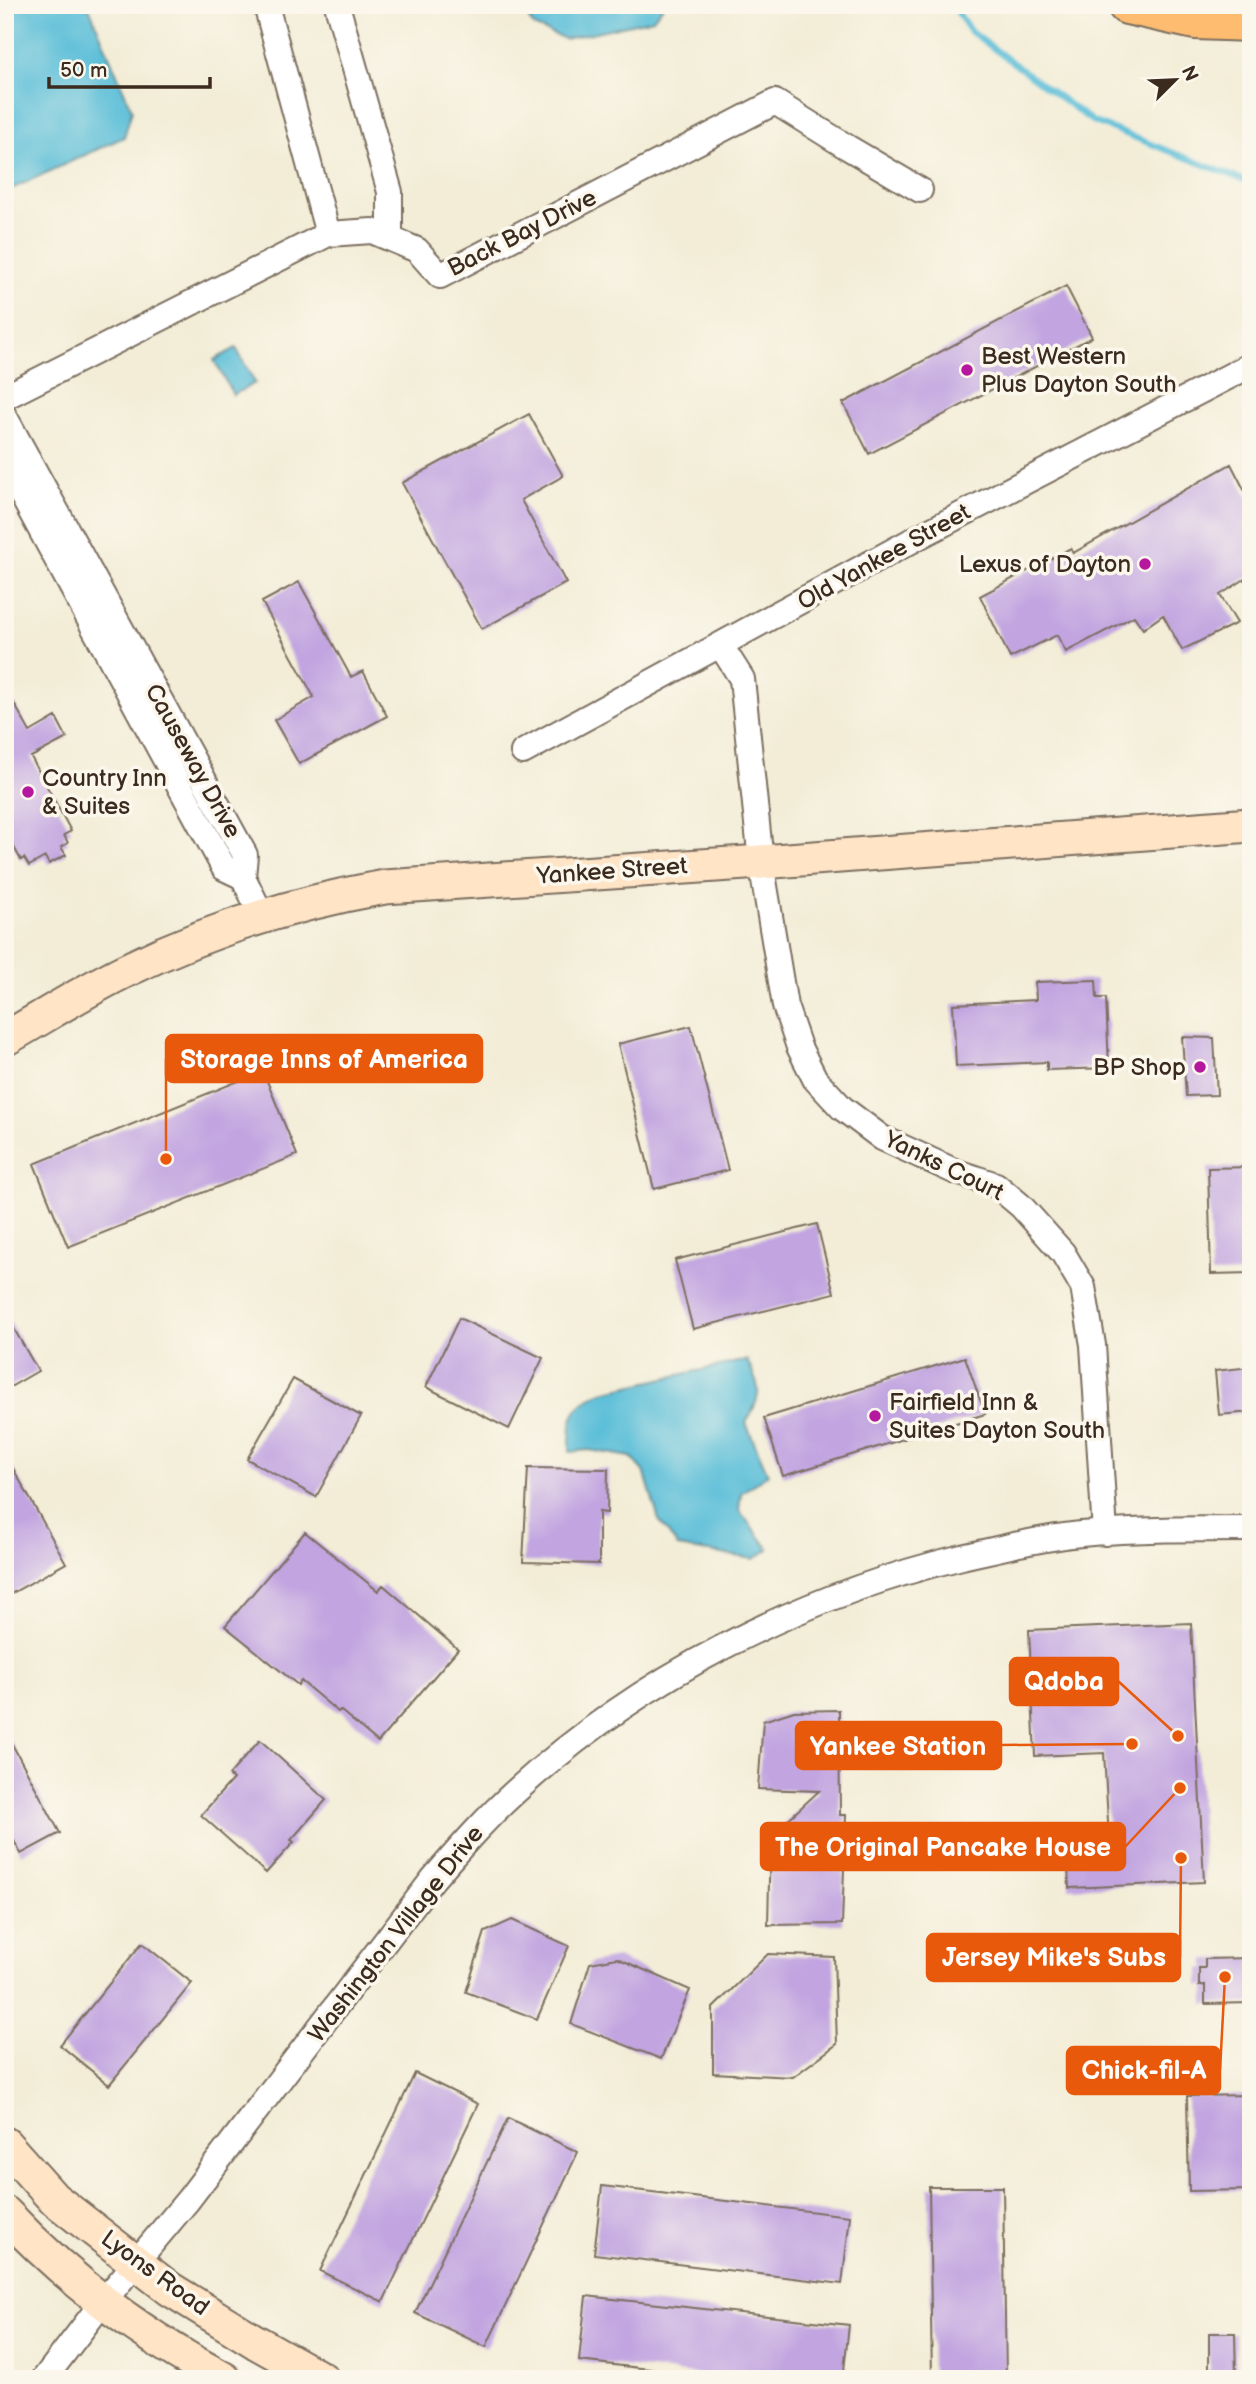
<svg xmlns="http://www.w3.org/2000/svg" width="1256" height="2384" font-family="'Balsamiq Sans',sans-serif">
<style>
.water{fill:#5abed8;stroke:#4a747b;stroke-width:2}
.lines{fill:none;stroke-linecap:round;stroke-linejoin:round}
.stream{stroke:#5abed8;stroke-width:6}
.building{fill:#c1a4e0}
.street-casing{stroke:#7b6e5f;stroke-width:28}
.secondary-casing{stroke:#7b6e5f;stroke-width:37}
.highway-casing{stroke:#7b6e5f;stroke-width:42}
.street{stroke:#fff;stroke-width:24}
.secondary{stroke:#ffe4c6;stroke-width:33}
.highway{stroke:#febc70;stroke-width:38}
.poi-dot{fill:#b5179e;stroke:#fbf7ec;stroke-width:2.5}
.labels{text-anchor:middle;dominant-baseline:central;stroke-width:7;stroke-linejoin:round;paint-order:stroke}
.street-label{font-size:24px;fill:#3b2a1e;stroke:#fbf7ec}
.poi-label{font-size:24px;fill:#3b2a1e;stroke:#fbf7ec;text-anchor:start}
.leader{fill:none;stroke:#e8590c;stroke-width:2.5}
.callout-dot{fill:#e8590c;stroke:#fbf7ec;stroke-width:2.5}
.callout{fill:#e8590c;stroke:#e8590c;stroke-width:2.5}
.callout-label{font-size:26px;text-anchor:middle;font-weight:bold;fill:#fff}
</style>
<rect width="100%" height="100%" fill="#fbf7ec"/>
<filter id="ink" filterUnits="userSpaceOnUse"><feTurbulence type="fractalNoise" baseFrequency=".0143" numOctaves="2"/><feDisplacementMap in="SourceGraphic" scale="14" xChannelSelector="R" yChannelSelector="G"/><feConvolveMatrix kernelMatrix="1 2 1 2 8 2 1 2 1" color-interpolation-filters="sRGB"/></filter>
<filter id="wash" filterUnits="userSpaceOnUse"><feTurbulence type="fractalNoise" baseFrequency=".00686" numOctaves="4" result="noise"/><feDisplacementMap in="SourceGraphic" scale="28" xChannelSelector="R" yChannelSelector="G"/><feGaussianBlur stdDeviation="1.57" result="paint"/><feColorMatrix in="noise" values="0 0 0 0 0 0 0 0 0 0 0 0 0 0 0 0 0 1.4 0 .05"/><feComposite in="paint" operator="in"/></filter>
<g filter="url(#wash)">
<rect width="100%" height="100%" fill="#f3edd7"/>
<path class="water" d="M 5,5 L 88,5 L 132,110 L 124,137 L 5,192 Z
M 521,5 L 664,5 L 653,19 L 565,39 L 533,26 Z
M 236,348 L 255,383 L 233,395 L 214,360 Z
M 747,1360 C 761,1392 763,1391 746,1423 L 768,1474 L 741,1493 L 739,1510 L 769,1549 L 754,1559 L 678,1547 L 659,1520 L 644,1471 L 631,1457 L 589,1450 L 570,1452 C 570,1419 570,1406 602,1392 Z"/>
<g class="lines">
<path class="stream" d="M 953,5 L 970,31 L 1092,121 L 1251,183"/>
</g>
<g id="blocks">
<path class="building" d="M 1066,286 L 1092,337 L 869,454 L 843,403 Z
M 529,414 L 563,476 L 521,500 L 566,583 L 482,629 L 402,483 Z
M 1231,464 L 1251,503 L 1251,575 L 1220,595 L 1237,623 L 1182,650 L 1163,615 L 1143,629 L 1134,616 L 1066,652 L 1057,635 L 1010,658 L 980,596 L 1071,548 L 1073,553 Z
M 299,582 L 351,677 L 363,671 L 387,716 L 299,764 L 274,720 L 314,697 L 262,602 Z
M 5,687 L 30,732 L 56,717 L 67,738 L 31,757 L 71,831 L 64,835 L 68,843 L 61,847 L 66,855 L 49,864 L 45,857 L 29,866 L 24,858 L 21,860 L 5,831 Z
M 1096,980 L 1097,998 L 1106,998 L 1109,1068 L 1047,1070 L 1047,1062 L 956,1066 L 953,1004 L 1036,1000 L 1035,982 Z
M 691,1026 L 728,1170 L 654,1189 L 618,1044 Z
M 1182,1037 L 1214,1038 L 1217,1095 L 1186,1096 Z
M 263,1071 L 297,1155 L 68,1247 L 34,1164 Z
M 1251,1167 L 1251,1273 L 1211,1274 L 1208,1168 Z
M 817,1224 L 834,1293 L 693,1329 L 675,1260 Z
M 5,1313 L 38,1371 L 5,1390 Z
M 459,1318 L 543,1358 L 509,1429 L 426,1387 Z
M 965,1357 L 985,1414 L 783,1476 L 764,1418 Z
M 1251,1367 L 1251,1412 L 1219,1415 L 1215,1371 Z
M 293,1379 L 361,1416 L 316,1497 L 247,1459 Z
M 5,1454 L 66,1563 L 5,1597 Z
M 528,1468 L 608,1469 L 607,1513 L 599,1512 L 599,1564 L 523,1562 Z
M 305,1532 L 378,1591 L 383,1585 L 458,1649 L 378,1742 L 340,1710 L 338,1712 L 301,1681 L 298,1685 L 225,1626 Z
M 1191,1623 L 1204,1882 L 1069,1888 L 1067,1841 L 1109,1839 L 1104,1753 L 1035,1756 L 1029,1630 Z
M 839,1710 L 840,1815 L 846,1815 L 842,1924 L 768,1925 L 770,1836 L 819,1791 L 758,1789 L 763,1721 L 794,1711 Z
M 5,1731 L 60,1833 L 21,1854 L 5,1824 Z
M 260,1740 L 326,1800 L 291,1840 L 294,1842 L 266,1873 L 201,1815 L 233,1779 L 229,1775 Z
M 512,1920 L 569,1946 L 537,2019 L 466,1992 L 485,1932 Z
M 142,1943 L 192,1983 L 109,2085 L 60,2045 Z
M 768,1954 L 834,1957 L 837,2044 L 793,2077 L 713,2073 L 713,2008 Z
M 617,1958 L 690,1990 L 661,2059 L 571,2024 L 590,1963 Z
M 1251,1958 L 1251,2003 L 1205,2004 L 1205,1985 L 1199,1986 L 1199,1968 L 1205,1968 L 1205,1959 Z
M 415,2073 L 478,2104 L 383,2302 L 320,2271 Z
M 1251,2095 L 1251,2190 L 1189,2191 L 1187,2096 Z
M 508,2118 L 578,2152 L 486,2347 L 415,2313 Z
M 602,2186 L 850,2216 L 842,2284 L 594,2254 Z
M 929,2187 L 1003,2187 L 1006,2379 L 932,2379 Z
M 586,2296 L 849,2325 L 843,2379 L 738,2379 L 579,2361 Z
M 1209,2333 L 1235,2333 L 1236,2379 L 1209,2379 Z"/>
</g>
</g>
<g filter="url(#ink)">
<use href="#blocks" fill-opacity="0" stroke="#7b6e5f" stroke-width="2"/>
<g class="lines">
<defs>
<path id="street" d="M 266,5 L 328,234
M 337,5 L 390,192 L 390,238
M 5,397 L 328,234 L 372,231 L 417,250 L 440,276 L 775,102 L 847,147 L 920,190
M 5,417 L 245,855 L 243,877 L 262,916
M 5,464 L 224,868 L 243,877
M 721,646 L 742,679 L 761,862 L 785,1006 L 799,1047 L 815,1079 L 842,1108 L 882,1138 L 954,1171 L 996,1185 L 1021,1206 L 1063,1253 L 1083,1287 L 1093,1345 L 1105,1533
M 523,752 L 924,534 L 1247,367
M 44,2379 L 102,2303 L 188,2200 L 433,1879 C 459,1849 486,1818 516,1791 C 641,1677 798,1597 962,1557 C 1001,1548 1041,1538 1081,1534 C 1138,1529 1194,1529 1251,1529"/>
<path id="secondary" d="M 5,1039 C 47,1015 88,988 131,968 C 213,928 296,903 385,887 L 761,862 L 1251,825
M 5,2144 L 53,2198 L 170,2289 L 256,2342 L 322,2379
M 5,2213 C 68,2280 143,2336 224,2379"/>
<path id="highway" d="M 1127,5 L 1195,20 L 1251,22"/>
</defs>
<use href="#street" class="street-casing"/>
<use href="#secondary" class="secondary-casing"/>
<use href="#highway" class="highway-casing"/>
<use href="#street" class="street"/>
<use href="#secondary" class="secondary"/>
<use href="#highway" class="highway"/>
</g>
</g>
<g class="poi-dot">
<circle cx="967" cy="370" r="7"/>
<circle cx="1145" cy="564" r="7"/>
<circle cx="28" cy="792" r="7"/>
<circle cx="1200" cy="1067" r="7"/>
<circle cx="875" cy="1416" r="7"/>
</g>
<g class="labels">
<g class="street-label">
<text transform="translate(522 233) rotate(-27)">Back Bay Drive</text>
<text transform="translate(884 557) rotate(-29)">Old Yankee Street</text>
<text transform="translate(193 761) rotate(61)">Causeway Drive</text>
<text transform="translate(612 871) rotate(-4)">Yankee Street</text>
<text transform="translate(944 1166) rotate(26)">Yanks Court</text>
<text transform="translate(396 1934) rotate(-52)">Washington Village Drive</text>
<text transform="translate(155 2273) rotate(36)">Lyons Road</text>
</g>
<g class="poi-label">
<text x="981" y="356">Best Western<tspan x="981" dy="28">Plus Dayton South</tspan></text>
<text x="1131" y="564" text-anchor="end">Lexus of Dayton</text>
<text x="42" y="778">Country Inn<tspan x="42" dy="28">&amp; Suites</tspan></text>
<text x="1186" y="1067" text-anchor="end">BP Shop</text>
<text x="889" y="1402">Fairfield Inn &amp;<tspan x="889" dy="28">Suites Dayton South</tspan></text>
</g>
</g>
<path class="leader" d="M166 1159L166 1059M1178 1736L1118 1681M1132 1744L1001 1745M1180 1788L1125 1847M1181 1858L1180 1957M1225 1977L1220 2070"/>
<g class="callout-dot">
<circle cx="166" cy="1159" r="7"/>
<circle cx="1178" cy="1736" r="7"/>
<circle cx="1132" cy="1744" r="7"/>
<circle cx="1180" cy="1788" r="7"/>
<circle cx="1181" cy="1858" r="7"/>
<circle cx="1225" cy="1977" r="7"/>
</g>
<g class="callout">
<rect x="166" y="1035" width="316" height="47" rx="7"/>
<rect x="1010" y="1658" width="108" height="47" rx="7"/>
<rect x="796" y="1722" width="205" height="47" rx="7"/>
<rect x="761" y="1823" width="364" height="47" rx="7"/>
<rect x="927" y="1934" width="253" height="47" rx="7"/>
<rect x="1067" y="2047" width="153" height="47" rx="7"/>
</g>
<g class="callout-label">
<text x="324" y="1068">Storage Inns of America</text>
<text x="1064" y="1690">Qdoba</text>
<text x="898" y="1755">Yankee Station</text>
<text x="943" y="1856">The Original Pancake House</text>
<text x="1054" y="1966">Jersey Mike's Subs</text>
<text x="1144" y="2079">Chick-fil-A</text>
</g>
<rect width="1256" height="2384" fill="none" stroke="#fbf7ec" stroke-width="28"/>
<g transform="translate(1175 80) rotate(66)" stroke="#fbf7ec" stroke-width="5" paint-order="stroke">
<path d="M0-5L12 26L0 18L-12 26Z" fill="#3b2a1e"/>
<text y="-10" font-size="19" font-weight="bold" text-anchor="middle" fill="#3b2a1e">N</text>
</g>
<path d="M49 77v10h161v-10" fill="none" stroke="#3b2a1e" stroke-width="3.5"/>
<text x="60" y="77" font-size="21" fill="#3b2a1e" stroke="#fbf7ec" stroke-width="5" paint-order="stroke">50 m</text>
</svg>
